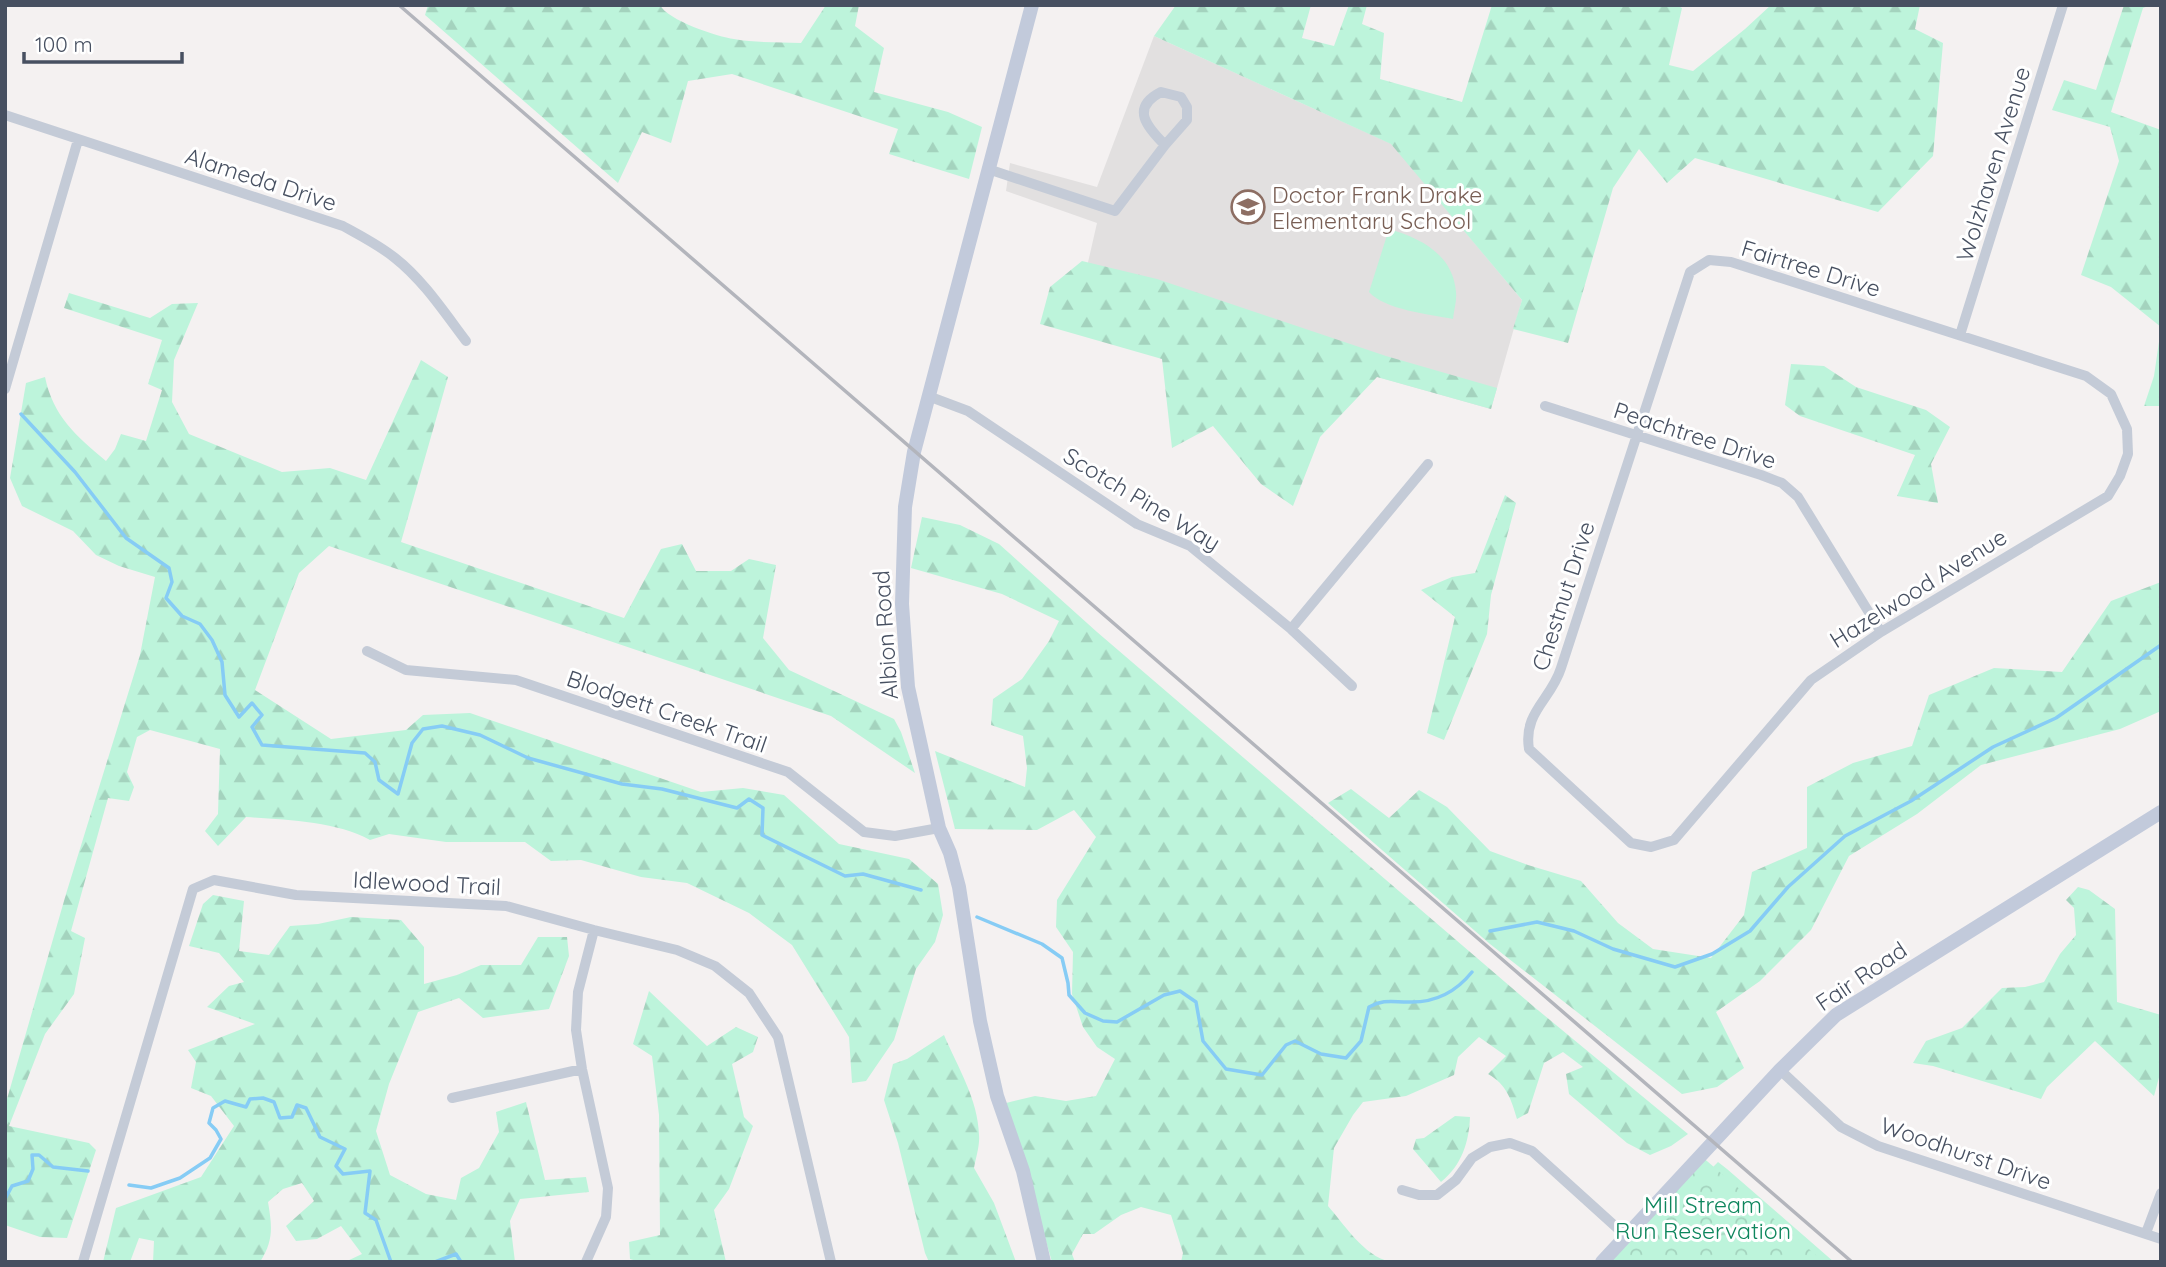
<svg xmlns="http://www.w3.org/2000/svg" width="2166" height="1267" font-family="Quicksand,sans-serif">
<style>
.education{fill:#e2e0e0}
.forest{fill:url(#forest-firs)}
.park{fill:url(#park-crowns)}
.garden{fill:#bdf4db}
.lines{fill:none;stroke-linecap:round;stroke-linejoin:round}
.stream{stroke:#86ccf5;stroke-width:3.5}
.street{stroke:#c4cbd7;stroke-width:10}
.secondary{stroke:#c2cadb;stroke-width:14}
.rail{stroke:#b3b5bc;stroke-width:3.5}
.labels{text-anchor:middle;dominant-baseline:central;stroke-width:6;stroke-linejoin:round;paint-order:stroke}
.street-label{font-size:23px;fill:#475061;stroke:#fff}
.education-label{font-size:23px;fill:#785e54;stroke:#fff;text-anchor:start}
.park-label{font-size:23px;fill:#0e865d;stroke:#fff}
</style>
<defs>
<pattern id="forest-firs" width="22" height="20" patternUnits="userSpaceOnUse" patternTransform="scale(1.75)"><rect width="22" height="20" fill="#bdf4db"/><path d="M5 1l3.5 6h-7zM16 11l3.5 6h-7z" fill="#a4d3be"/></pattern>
<pattern id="park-crowns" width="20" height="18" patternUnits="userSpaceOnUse" patternTransform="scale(1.75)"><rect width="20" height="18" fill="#bdf4db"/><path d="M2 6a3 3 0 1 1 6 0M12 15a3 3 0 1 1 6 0" fill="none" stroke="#a4d3be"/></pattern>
</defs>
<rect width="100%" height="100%" fill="#f4f1f1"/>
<path class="education" d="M 1154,36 L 1392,144 L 1522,300 L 1491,409 L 1081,293 L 1097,223 L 1006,191 L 1010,163 L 1097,187 Z"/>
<path class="forest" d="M 428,5 L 660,5 C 667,20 718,37 734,39 C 756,43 779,42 801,43 L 826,5 L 859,5 L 855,26 L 884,48 L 874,92 L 948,112 L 982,127 L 969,179 L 889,154 L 898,129 L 732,74 L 688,81 L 671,143 L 642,132 L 618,183 L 425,15 Z
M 1176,5 L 1311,5 L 1302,38 L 1334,46 L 1349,5 L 1367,5 L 1362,24 L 1384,33 L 1380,79 L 1462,102 L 1492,5 L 1676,5 L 1682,8 L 1669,65 L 1693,71 L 1745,29 L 1771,5 L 1920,5 L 1915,29 L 1943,43 L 1933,156 L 1878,212 L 1695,158 L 1667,183 L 1639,149 L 1613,188 L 1568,343 L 1513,329 L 1522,300 L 1391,144 L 1154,36 Z
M 2124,5 L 2151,5 L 2143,8 L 2111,112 L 2161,130 L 2161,327 L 2111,287 L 2081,275 L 2119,161 L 2110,127 L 2052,110 L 2064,80 L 2096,90 Z
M 1082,261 L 1157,279 L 1386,356 L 1497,388 L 1491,409 L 1377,377 L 1320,437 L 1293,506 L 1261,484 L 1213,426 L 1172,448 L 1162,359 L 1040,324 L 1050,287 Z
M 69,293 L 150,318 L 172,304 L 198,303 L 174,360 L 172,402 L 189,434 L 282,472 L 330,468 L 366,480 L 421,360 L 448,377 L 401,542 L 624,618 L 661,549 L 682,544 L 696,571 L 731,571 L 749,559 L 776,565 L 763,638 L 789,670 L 894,719 L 901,732 L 915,773 L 831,716 L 329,546 L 299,573 L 255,690 L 331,739 L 406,730 L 423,715 L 470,713 L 701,792 L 743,788 L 784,795 L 839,844 L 909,859 L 938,884 L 943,915 L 935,942 L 916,969 L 894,1040 L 866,1081 L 852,1083 L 849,1037 L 792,945 L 749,913 L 687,883 L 641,877 L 581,860 L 551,861 L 525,842 L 446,842 L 389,834 L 370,840 C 336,821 284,820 246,817 L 218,846 L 205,831 L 218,814 L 220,749 L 150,730 L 137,737 L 127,772 L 134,787 L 129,801 L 108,798 L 71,931 L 85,938 L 74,994 L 45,1034 L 9,1126 L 89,1143 L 96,1150 L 67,1238 L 40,1237 L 5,1225 L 5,1106 L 66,894 L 140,655 L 155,577 L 119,566 L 96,555 L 73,531 L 22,506 L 10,478 L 26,383 L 45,377 C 53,416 76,436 106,461 L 115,449 L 121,434 L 146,441 L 162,390 L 148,384 L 162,340 L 64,308 Z
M 2161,328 L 2161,406 L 2144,406 L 2154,376 Z
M 1791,364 L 1824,366 L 1856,387 L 1926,410 L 1950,427 L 1931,464 L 1938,503 L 1897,496 L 1915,455 L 1800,416 L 1785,405 Z
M 1505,495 L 1516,503 L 1491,595 L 1487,634 L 1444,740 L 1427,733 L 1455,617 L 1421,590 L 1452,577 L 1475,573 Z
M 922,517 L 960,525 L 999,544 L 1097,632 L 1533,1006 L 1688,1134 L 1671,1146 L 1650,1155 L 1627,1143 L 1569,1094 L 1566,1074 L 1583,1067 L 1563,1052 L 1544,1063 L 1528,1113 L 1517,1119 C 1511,1099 1507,1085 1488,1074 L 1506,1056 L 1479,1037 L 1458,1057 L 1454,1075 L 1406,1096 L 1363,1102 L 1353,1115 L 1334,1148 L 1328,1206 C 1343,1223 1365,1257 1389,1261 C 1398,1262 1407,1260 1416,1262 L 1181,1262 L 1183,1253 L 1171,1215 L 1141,1207 L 1121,1215 L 1094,1234 L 1083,1234 L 1072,1254 L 1075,1262 L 1052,1262 L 1006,1103 L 1035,1096 L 1066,1101 L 1096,1096 L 1115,1059 L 1097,1047 L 1083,1027 L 1072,994 L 1073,952 L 1056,927 L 1057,900 L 1096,837 L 1074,810 L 1037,830 L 955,829 L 935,751 L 1025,787 L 1027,768 L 1023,736 L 991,725 L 993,699 L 1022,679 L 1049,641 L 1059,621 L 1002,594 L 911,568 Z
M 2161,582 L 2161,711 L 2120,729 L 1981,765 L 1917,814 L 1849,856 L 1811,930 L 1760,981 L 1716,1012 L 1744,1068 L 1717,1087 L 1682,1094 L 1490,944 L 1328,803 L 1351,789 L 1389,818 L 1419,790 L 1447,807 L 1490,851 L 1528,865 L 1581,881 L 1618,923 L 1653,949 L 1711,958 L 1744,915 L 1752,872 L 1807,848 L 1807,787 L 1853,763 L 1912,746 L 1929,695 L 1994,668 L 2062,672 L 2111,601 Z
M 2078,887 L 2089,890 L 2115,909 L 2117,1002 L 2161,1015 L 2161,1070 L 2154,1096 L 2095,1041 L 2047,1087 L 2041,1099 L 1933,1066 L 1913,1063 L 1926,1041 L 1962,1028 L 2002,988 L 2025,987 L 2044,982 L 2060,954 L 2076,935 L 2074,908 L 2066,900 Z
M 213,895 L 244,901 L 239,951 L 269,955 L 290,926 L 318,924 L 351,917 L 401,920 L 424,947 L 424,984 L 457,975 L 481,965 L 521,965 L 538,937 L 567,937 L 569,956 L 549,1009 L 483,1018 L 459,998 L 418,1012 L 389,1084 L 376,1131 L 390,1175 L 426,1194 L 456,1200 L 461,1178 L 479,1168 L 499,1132 L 496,1112 L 526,1102 L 545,1180 L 586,1177 L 589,1192 L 520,1199 L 510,1221 L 515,1262 L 345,1262 L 362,1254 L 341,1226 L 317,1239 L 296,1241 L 286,1226 L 314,1201 L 302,1183 L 283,1189 L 268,1202 C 272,1226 274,1240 260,1262 L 153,1262 L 154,1241 L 139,1238 L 130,1262 L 103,1262 L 116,1208 L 201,1177 L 234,1126 L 211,1096 L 191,1088 L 196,1062 L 188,1050 L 255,1024 L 207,1007 L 229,986 L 244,982 L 219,953 L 189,946 L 203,904 Z
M 649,991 L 707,1046 L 736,1027 L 758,1037 L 753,1052 L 732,1064 L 744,1117 L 753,1126 L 729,1189 L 714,1210 L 726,1262 L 640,1262 L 630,1259 L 629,1242 L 660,1235 L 659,1115 L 652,1056 L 633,1044 Z
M 944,1035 C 958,1068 978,1099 979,1135 C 980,1145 976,1157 974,1168 L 994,1203 L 1016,1262 L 929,1262 L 925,1253 L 898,1143 L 884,1100 L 893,1064 L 907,1059 Z
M 1455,1116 L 1470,1117 C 1469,1142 1462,1165 1441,1182 L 1413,1149 L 1416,1139 L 1424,1138 Z
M 1718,1162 L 1727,1169 L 1834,1262 L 1765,1262 L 1708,1172 Z"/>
<path class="park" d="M 1700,1155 L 1824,1262 L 1601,1262 Z"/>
<path class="garden" d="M 1389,229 C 1420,238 1453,254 1456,292 C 1457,300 1454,310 1453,319 C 1429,314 1385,310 1369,292 Z"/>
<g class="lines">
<path class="stream" d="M 21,414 L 75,472 L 126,538 L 169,568 L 172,582 L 166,598 L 182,616 L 200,624 L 212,640 L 222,662 L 225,695 L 239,717 L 252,703 L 262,715 L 252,727 L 262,745 L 365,753 L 375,762 L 379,780 L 398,794 L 412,743 L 423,729 L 442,726 L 480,735 L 528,758 L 622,784 L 662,789 L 737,808 L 749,799 L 763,808 L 762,835 L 845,876 L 863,874 L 921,890
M 977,917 L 1042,944 L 1062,958 L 1068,983 L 1069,995 L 1085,1013 L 1103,1021 L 1117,1022 L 1164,995 L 1180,991 L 1196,1002 L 1203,1041 L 1226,1069 L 1262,1075 L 1286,1045 L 1295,1041 L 1321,1054 L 1346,1058 L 1361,1041 L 1369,1007 C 1384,999 1392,1002 1408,1002 C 1434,1003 1456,992 1472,972
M 1490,931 L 1537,922 L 1574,931 L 1613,949 L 1675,967 L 1712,954 L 1750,931 L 1788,887 L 1845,836 L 1911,801 L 1993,747 L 2056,718 L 2161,645
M 129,1185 L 151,1188 L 180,1178 L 210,1158 L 221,1139 L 216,1130 L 209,1123 L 213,1108 L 225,1101 L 246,1107 L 250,1099 L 263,1098 L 274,1102 L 280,1118 L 292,1117 L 297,1105 L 306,1108 L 320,1137 L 345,1149 L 336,1166 L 343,1174 L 370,1171 L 365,1213 L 376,1220 L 391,1262
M 5,1199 L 12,1186 L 28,1181 L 33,1169 L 32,1155 L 39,1155 L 53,1167 L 88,1171
M 435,1262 L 456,1254 L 461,1262"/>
<path class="street" d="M 5,115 L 343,226 C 361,236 379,245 395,258 C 423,280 444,312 466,341
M 988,169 L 1115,211 L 1165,145 L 1187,120 L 1187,107 L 1181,97 L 1161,92 C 1130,108 1147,127 1165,145
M 1709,260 L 1731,262 L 2086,376 L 2111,394 L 2127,429 L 2128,454 L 2120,476 L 2108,496 L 1881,632 L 1811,680 L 1674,840 L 1651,847 L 1631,843 L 1529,749 C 1523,712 1551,700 1561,668 C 1603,536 1646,404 1690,272 Z
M 1960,335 L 2063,5
M 5,389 L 78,140
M 928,396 L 968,411 L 1137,524 L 1190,546 L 1291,629 L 1352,686
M 1545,406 L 1761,475 L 1782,483 L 1798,497 L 1881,632
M 1291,629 L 1428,464
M 367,651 L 406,670 L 516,680 L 788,772 L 864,832 L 895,836 L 939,828
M 1780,1070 L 1841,1127 L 1878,1146 L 2161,1239
M 452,1098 L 582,1069
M 1402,1190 L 1419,1195 L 1437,1195 L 1456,1180 L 1472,1158 L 1490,1147 L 1510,1143 L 1532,1151 L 1626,1236
M 2146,1233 L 2161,1193
M 83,1262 L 193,889 L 214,880 L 296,895 L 506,906 L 594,930 L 677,950 L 715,966 L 749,993 L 778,1037 L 831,1262
M 586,1262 L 606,1217 L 608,1188 L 582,1069 L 576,1030 L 578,992 L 594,930"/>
<path class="secondary" d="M 1032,5 L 914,452 L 905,507 L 902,604 L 908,687 L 939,828 L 950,853 L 959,887 L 980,1021 L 997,1096 L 1023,1171 L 1044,1262
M 1602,1262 L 1780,1070 L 1836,1015 L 2161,812"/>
<path class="rail" d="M 399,5 L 1852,1262"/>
</g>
<defs>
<symbol id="school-ring" viewBox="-11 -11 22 22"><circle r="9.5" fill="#fff" stroke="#8d6e63" stroke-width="1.5"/><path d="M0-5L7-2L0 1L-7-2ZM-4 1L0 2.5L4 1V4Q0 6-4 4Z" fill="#8d6e63"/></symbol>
</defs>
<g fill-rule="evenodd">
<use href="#school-ring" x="1229" y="188" width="38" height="38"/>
</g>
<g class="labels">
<g class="street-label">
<text transform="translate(1993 164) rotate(-73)">Wolzhaven Avenue</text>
<text transform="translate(261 179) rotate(18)">Alameda Drive</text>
<text transform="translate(1811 268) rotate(17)">Fairtree Drive</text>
<text transform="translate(1695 435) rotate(18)">Peachtree Drive</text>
<text transform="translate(1142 499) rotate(31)">Scotch Pine Way</text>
<text transform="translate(1918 588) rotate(-32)">Hazelwood Avenue</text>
<text transform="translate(1563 596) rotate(-72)">Chestnut Drive</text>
<text transform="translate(885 635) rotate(-94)">Albion Road</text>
<text transform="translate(667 711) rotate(19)">Blodgett Creek Trail</text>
<text transform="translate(427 883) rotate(3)">Idlewood Trail</text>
<text transform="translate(1861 976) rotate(-34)">Fair Road</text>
<text transform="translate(1966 1153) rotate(19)">Woodhurst Drive</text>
</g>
<g class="education-label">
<text x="1272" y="194">Doctor Frank Drake<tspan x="1272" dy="26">Elementary School</tspan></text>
</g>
<g class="park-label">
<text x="1703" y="1204">Mill Stream<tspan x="1703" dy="26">Run Reservation</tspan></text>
</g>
</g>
<rect width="2166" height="1267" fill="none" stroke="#475061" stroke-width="14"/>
<path d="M24 52v10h158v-10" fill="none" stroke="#475061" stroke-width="3.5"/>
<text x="35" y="52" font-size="21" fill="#475061" stroke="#ffffff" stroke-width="5" paint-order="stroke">100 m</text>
</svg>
